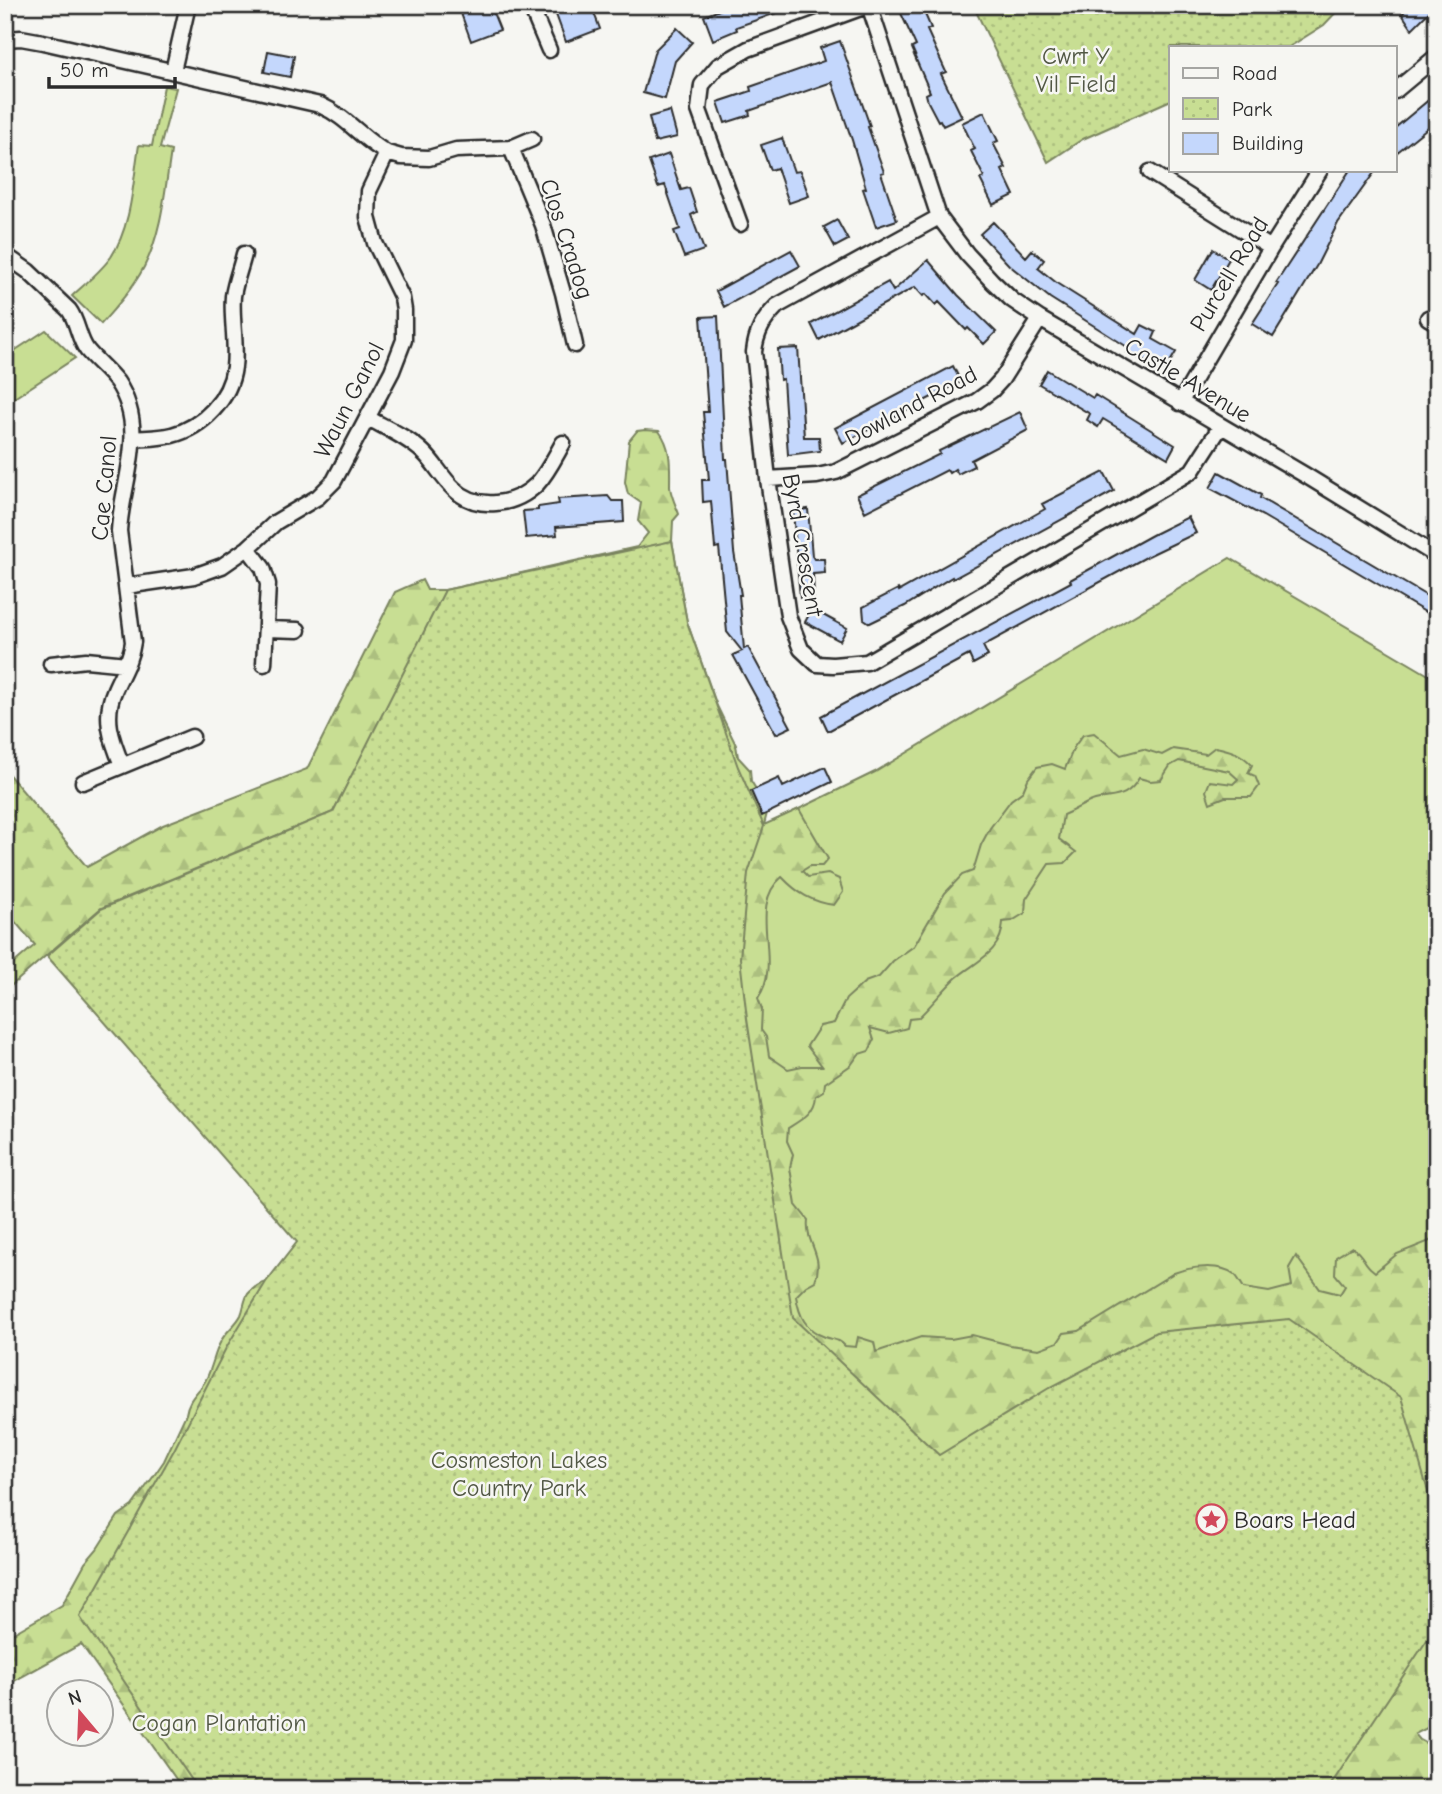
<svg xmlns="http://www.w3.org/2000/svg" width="1442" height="1794" font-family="'Comic Neue',sans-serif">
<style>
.green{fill:#c8de93;stroke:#7a845f;stroke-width:2}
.forest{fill:url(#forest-firs);stroke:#7a845f;stroke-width:2}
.park{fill:url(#park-dots);stroke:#7a845f;stroke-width:2}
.building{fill:#c4d7fc;stroke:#2b2b2b;stroke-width:2}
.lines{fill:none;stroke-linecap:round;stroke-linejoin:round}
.minor-casing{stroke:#2b2b2b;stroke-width:19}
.minor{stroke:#f6f6f2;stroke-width:14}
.labels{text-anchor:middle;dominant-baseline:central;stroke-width:5;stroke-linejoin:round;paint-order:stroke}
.park-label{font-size:24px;fill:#525845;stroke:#f6f6f2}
.street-label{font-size:24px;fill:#2b2b2b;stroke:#f6f6f2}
.poi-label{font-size:24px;fill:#2b2b2b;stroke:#f6f6f2;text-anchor:start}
</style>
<defs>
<pattern id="forest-firs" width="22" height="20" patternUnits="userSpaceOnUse" patternTransform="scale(1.75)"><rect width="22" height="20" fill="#c8de93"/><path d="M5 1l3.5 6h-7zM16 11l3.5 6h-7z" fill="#acbf7f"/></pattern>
<pattern id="park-dots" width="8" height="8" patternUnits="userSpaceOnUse" patternTransform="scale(1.75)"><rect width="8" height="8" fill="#c8de93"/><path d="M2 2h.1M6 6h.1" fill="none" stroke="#acbf7f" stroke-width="1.8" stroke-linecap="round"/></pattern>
</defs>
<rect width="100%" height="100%" fill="#f6f6f2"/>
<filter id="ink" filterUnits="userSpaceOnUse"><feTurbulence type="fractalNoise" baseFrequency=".0143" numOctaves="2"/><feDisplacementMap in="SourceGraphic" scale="14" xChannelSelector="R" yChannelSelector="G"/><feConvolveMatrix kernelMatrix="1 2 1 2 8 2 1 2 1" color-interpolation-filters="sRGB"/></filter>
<g filter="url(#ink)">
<path class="green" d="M 164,86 L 176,88 L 160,148 L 171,151 C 165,189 162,233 144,267 C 133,288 117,306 101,324 L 72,296 C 85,284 101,271 111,257 C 132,225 133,181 139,145 L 152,146 Z
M 46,330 L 75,358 L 5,404 L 5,357 Z
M 1230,558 L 1437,680 L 1437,1523 L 939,1455 L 793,1318 L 747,1019 L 764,826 L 875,772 Z"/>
<path class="forest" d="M 645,430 L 659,431 C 672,448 670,467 670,487 C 671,496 676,506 679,514 L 673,521 L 672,541 L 687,622 L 717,706 L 736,745 L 738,757 L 750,770 L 751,781 L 768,809 L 764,825 L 799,809 L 828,859 L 822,866 L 810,866 L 802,871 L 808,877 L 828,874 L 839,879 L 843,892 L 834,905 C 812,902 797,893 782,877 C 746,907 784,961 758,998 L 762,1009 L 761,1030 L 766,1037 L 769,1056 L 788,1069 L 802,1066 L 822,1066 L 807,1046 L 820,1026 L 834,1023 L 846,999 L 865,982 L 879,977 L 893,961 L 914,946 L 945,893 L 962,875 L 973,871 L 981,845 L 990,828 L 1011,800 L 1023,791 L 1028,779 L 1037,767 L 1052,764 L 1065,769 L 1074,747 L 1083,735 L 1094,733 L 1121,755 L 1143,749 L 1162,755 L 1173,749 L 1206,754 L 1215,747 C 1230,750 1241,753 1252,765 L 1248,773 L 1255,776 L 1259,786 L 1251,797 L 1225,797 L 1210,803 L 1206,791 L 1210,781 L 1233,784 L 1238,779 L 1229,771 L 1179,761 L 1170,766 L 1161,780 L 1150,781 L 1139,778 C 1127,799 1115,795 1095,800 C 1084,803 1074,811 1063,815 L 1059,839 L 1076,852 L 1065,863 L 1049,864 L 1026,899 L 1025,913 L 1012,921 L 1003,922 C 1002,953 976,961 956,978 C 943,990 932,1005 918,1018 L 909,1019 L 907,1028 L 889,1033 L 870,1028 L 874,1040 L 869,1051 L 859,1054 L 851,1065 L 825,1083 L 824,1091 L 816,1096 C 815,1113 801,1120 788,1128 L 787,1141 L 793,1154 L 790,1168 L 796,1205 L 808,1220 C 805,1244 825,1255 815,1281 L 806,1286 L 796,1296 C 799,1315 805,1330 825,1337 C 834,1340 839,1339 845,1346 L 856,1347 L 858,1337 L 874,1342 L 876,1352 L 921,1337 L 951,1339 L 972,1335 L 1010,1345 L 1039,1349 L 1058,1342 L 1064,1333 L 1079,1331 L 1174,1273 C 1190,1267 1219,1263 1234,1274 C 1238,1277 1241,1284 1244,1288 L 1269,1292 L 1292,1286 L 1289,1268 L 1296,1256 L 1320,1289 L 1340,1294 L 1345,1286 L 1335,1274 L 1336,1257 L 1352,1247 C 1366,1257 1362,1263 1375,1272 L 1397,1254 L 1430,1241 L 1437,1234 L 1437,1723 L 1415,1734 L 1420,1740 L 1437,1749 L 1437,1789 L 1257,1789 L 858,1436 L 412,659 L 333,812 L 101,908 L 5,991 L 5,971 L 35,945 L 5,910 L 5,770 L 87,867 L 163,825 L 307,769 L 395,592 L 422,580 L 427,590 L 445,590 L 637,547 L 648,533 L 638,521 L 641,503 L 628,494 L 625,482 L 629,441 L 637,431 Z
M 266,1282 L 271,1283 L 381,1789 L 183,1789 L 81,1644 L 5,1686 L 5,1638 L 62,1605 L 85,1563 L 97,1549 L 118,1516 L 132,1506 L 153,1477 L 164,1461 L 186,1414 C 188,1401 194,1396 202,1386 C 212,1373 213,1355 221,1341 C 226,1331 236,1325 241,1315 C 244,1308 244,1300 248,1294 C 253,1288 258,1284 266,1282 Z"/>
<path class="park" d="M 973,5 L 1343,5 L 1324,25 L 1289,47 L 1171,47 L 1171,100 L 1083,139 L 1048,162 Z
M 672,541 L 687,622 L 738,767 L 764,826 L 748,873 L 740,958 L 747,1019 L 793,1318 L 939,1455 L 1049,1388 L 1156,1332 L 1289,1319 L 1401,1397 L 1437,1523 L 1437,1625 L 1328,1789 L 198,1789 L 80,1617 L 174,1450 L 226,1348 L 266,1282 L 297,1242 L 47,956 L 101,909 L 333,812 L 445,590 Z"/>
<path class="building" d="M 458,5 L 490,5 L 500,30 L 471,41 Z
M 562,5 L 591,5 L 600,29 L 566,42 L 554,9 Z
M 732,5 L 793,5 L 794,7 L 736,27 L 737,30 L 713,40 L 704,16 Z
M 900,5 L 921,5 L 931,28 L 927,30 L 946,72 L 941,74 L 962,117 L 943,126 L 940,120 L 938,121 L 928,102 L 926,94 L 930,92 L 914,55 L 915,55 L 912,48 L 916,46 L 900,11 L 903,10 Z
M 1410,5 L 1436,5 L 1412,29 L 1402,14 Z
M 677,28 L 692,42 L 675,61 L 665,99 L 643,93 L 655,50 Z
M 840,41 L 870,126 L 868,127 L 884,172 L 881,173 L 897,220 L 876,227 L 863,189 L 866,188 L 852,140 L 832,82 L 749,111 L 750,115 L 725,123 L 718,102 L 751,91 L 750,87 L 824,61 L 820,48 Z
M 268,51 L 294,56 L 290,77 L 264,72 Z
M 1437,93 L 1437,120 L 1395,154 L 1395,128 Z
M 670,111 L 677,137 L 655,142 L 649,117 Z
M 984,112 L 998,141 L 993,143 L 1006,168 L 1002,170 L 1014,195 L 993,205 L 980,179 L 984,177 L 971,151 L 975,149 L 962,123 Z
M 782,138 L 794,172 L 800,171 L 809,196 L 789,203 L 777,168 L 770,170 L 761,145 Z
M 669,154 L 681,190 L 689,188 L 697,212 L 691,215 L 704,250 L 684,257 L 674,231 L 680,229 L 665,185 L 658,187 L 649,161 Z
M 1350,170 L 1376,170 L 1338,223 L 1317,265 L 1273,337 L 1252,324 L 1278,284 L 1276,283 Z
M 837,220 L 848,240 L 835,247 L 824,227 Z
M 993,222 L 1026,257 L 1032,250 L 1044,260 L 1038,268 L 1058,284 L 1137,334 L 1142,325 L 1156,332 L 1153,339 L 1176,352 L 1164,372 L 1127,352 L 1129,348 L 1050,298 L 1009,265 L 980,234 Z
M 1213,249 L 1229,259 L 1211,290 L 1195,280 Z
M 791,250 L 800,266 L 724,307 L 716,291 Z
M 928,260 L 958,295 L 996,332 L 984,344 L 968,328 L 966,330 L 939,302 L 936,305 L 926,294 L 923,296 L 915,287 L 819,340 L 811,324 L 888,282 L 893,291 Z
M 718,316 L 725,459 L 727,459 L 734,552 L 741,595 L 739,595 L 744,649 L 748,647 L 791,727 L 776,734 L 733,655 L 742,651 L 727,632 L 719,547 L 715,548 L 711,501 L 703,502 L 702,480 L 709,480 L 703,412 L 708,412 L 701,317 Z
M 798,348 L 804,437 L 819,437 L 820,451 L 788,455 L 783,379 L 780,380 L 778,349 Z
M 953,366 L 961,382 L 843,443 L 835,428 Z
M 1047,370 L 1093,398 L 1095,395 L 1175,445 L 1168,458 L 1103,419 L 1098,427 L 1087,420 L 1090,414 L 1039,384 Z
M 1020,412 L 1028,430 L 971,460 L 974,466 L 958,474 L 955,469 L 949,473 L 947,470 L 865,512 L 857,495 L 940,454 L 939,451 Z
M 1104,472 L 1114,491 L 953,579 L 952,577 L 905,606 L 870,623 L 864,619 L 863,607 L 898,589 L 899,591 L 1029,518 L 1045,509 L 1042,504 Z
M 1219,472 L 1261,495 L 1260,498 L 1437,602 L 1437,619 L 1263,516 L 1210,488 Z
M 608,496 L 612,501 L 623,501 L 624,522 L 556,527 L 557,535 L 526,538 L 523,511 L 538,510 L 538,507 L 559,504 L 558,499 Z
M 808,509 L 812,556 L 814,559 L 824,559 L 825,573 L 813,574 L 814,597 L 800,598 L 793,511 Z
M 1188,517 L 1196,533 L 1148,556 L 983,646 L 988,656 L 973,664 L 969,655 L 828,731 L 821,716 L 1071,582 L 1070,580 L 1152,535 Z
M 812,609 L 847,628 L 840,641 L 805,622 Z
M 825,767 L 832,782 L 762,816 L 751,791 L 779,778 L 783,787 Z"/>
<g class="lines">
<defs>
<path id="minor" d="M 530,5 L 549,50
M 869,5 L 939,217 L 967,254 L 992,281 L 1012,300 L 1040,319 L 1305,475 L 1437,556
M 5,39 L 21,38 L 43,42 L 320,105 C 349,118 361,139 387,153
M 173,71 L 188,5
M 1395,91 L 1437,56
M 511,148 L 543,225 L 563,293 L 575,345
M 1150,172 L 1271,248
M 939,217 L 777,306 C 763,320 756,333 754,352 L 768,479 L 788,616 L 801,649 L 817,664 L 833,665 L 867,662 L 1192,471 L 1221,426
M 740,224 L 699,110 L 702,85 L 718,66 L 748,49 L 869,5
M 5,255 L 28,271 L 69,310 C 78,322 78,338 87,350 C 96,361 108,370 117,382 C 149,430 122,480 119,531 L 133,642 C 131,659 122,673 115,689 C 103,716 111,739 122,765
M 1428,318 L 1437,323
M 1180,403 L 1271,248 L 1320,170
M 368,418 C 386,428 407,437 423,452 C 435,463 442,478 454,489 C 477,511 515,506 537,484 C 548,472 555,457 563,443
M 134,439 C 146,438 160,438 172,435 C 203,427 230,399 234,367 C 237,343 231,319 233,296 C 235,282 241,267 244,254
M 768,479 L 817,476 L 836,472 L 977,401 L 992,390 L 1002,379 L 1040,319
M 248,548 L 263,568 L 268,584 L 264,664
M 126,586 L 194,576 L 222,566 L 248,548 L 276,522 L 318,497 L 334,481 L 392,371 L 404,340 L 404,310 L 402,298 L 375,243 L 368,217 L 369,191 L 387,153 L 401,157 L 429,158 L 456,150 L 511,148 L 532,139
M 266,629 L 298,630
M 51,664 L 86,660 L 127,664
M 83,782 L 192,737"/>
</defs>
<use href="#minor" class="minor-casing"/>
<use href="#minor" class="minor"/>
</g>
</g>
<defs>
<symbol id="sight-ring" viewBox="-11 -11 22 22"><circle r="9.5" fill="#f6f6f2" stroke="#d1495b" stroke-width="1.5"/><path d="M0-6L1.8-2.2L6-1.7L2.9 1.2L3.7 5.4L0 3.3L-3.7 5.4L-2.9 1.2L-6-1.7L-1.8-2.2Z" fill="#d1495b"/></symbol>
</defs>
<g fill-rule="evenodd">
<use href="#sight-ring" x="1194" y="1502" width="35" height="35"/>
</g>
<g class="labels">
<g class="park-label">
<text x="1076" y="56">Cwrt Y<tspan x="1076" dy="28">Vil Field</tspan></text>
<text x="519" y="1460">Cosmeston Lakes<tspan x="519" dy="28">Country Park</tspan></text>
<text x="219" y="1723">Cogan Plantation</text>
</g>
<g class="street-label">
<text transform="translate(567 239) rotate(72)">Clos Cradog</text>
<text transform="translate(1229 274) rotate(-59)">Purcell Road</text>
<text transform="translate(1188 380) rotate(31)">Castle Avenue</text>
<text transform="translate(349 400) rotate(-63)">Waun Ganol</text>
<text transform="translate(911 406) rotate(-28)">Dowland Road</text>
<text transform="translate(104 488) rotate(-85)">Cae Canol</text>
<text transform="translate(803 545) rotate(80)">Byrd Crescent</text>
</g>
<g class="poi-label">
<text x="1234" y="1520">Boars Head</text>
</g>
</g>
<rect width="1442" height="1794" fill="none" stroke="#f6f6f2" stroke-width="28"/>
<rect x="14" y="14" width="1414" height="1766" fill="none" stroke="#2b2b2b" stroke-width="2.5" filter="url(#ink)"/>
<rect x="1169" y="46" width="228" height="126" fill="#f6f6f2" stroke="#a5a5a2" stroke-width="2"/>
<rect x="1183" y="68" width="35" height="10" fill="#f6f6f2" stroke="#a5a5a2" stroke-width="2"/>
<text x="1232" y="80" font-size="21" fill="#2b2b2b">Road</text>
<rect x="1183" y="98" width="35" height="21" fill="url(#park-dots)" stroke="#a5a5a2" stroke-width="2"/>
<text x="1232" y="116" font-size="21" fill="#2b2b2b">Park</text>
<rect x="1183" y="133" width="35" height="21" fill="#c4d7fc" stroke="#a5a5a2" stroke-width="2"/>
<text x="1232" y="150" font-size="21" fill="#2b2b2b">Building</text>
<g transform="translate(80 1713) rotate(341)"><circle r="33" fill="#f6f6f2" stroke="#a5a5a2" stroke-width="2"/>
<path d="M0-5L12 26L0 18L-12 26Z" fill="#d1495b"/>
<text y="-10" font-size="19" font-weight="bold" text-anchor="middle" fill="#2b2b2b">N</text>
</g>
<path d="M49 77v10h126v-10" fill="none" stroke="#2b2b2b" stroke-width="3.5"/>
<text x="60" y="77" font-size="21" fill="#2b2b2b" stroke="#f6f6f2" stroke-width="5" paint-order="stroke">50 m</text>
</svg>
